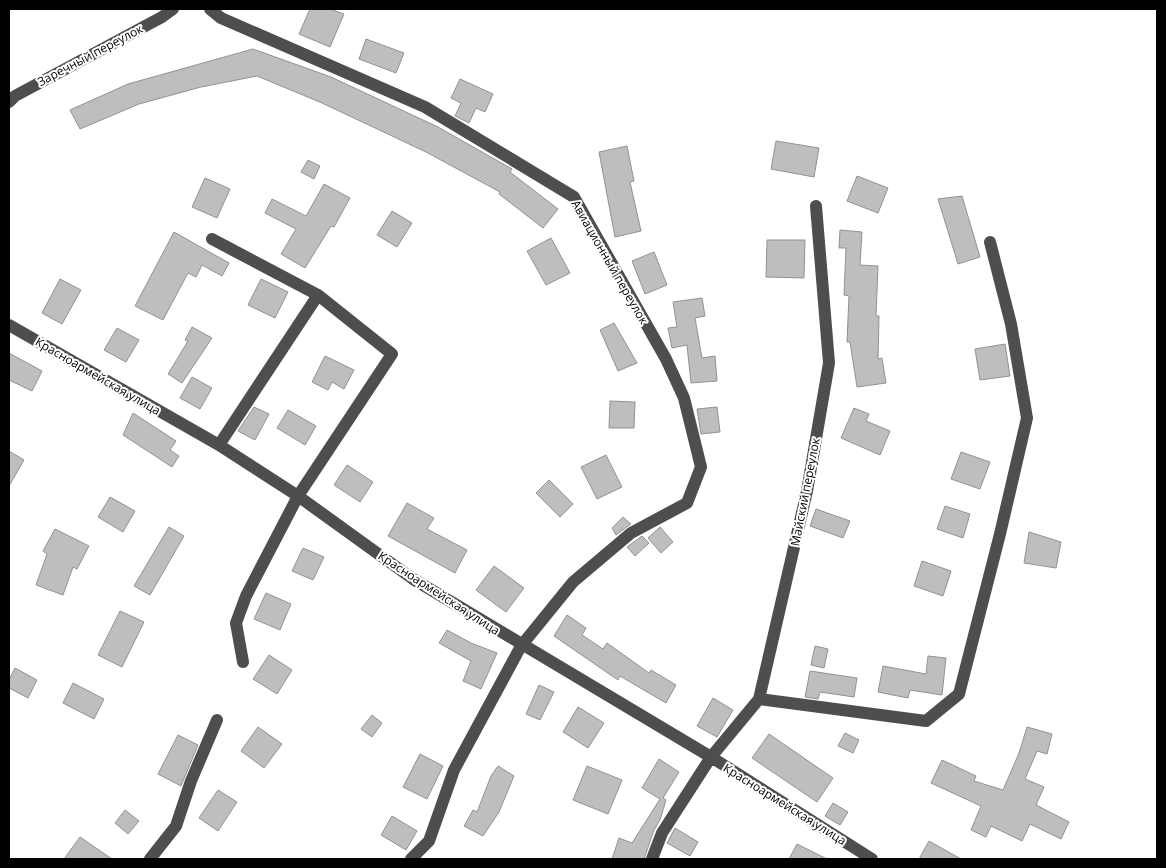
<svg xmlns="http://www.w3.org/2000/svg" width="1166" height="868" font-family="'Open Sans',sans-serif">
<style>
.building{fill:#bebebe;stroke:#929292}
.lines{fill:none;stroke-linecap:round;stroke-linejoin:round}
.minor{stroke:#4e4e4e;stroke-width:12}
.labels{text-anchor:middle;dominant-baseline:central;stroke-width:4;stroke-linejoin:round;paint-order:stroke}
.street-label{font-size:12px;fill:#000;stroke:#fff}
</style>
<rect width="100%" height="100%" fill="#fff"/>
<path class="building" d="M 310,9 L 330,9 L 344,14 L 330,47 L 299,34 Z
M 366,39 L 404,53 L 396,73 L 359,59 Z
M 253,49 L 331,77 L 438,127 L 512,169 L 510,172 L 558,209 L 543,228 L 499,194 L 500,192 L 426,152 L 322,103 L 257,76 L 201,87 L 139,104 L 80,129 L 70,110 L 128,84 Z
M 460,79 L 493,94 L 485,112 L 476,108 L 469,123 L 455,116 L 461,103 L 451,98 Z
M 776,141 L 819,148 L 814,177 L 771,169 Z
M 627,146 L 634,181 L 630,182 L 641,231 L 615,237 L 599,152 Z
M 308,160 L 320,166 L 314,179 L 301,172 Z
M 857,176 L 888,188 L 878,213 L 847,201 Z
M 205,178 L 230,189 L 217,218 L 192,207 Z
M 324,184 L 350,198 L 334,227 L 331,226 L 305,268 L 281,254 L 296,229 L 265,213 L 272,199 L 306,216 Z
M 962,196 L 980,257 L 958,264 L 938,199 Z
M 392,211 L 412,223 L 397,247 L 377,235 Z
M 840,230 L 862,232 L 860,265 L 878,266 L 876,316 L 879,316 L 878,359 L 882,358 L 886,383 L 857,387 L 850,342 L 847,342 L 849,296 L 844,295 L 846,248 L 839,248 Z
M 174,232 L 229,263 L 222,276 L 202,265 L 196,277 L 188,273 L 163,320 L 135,306 Z
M 551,238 L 570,273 L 546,285 L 527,251 Z
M 767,240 L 805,240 L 804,278 L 766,277 Z
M 654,252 L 667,285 L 645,294 L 632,261 Z
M 60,279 L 81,290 L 62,324 L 42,313 Z
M 261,279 L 288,292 L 275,318 L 248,305 Z
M 702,298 L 705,316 L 695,318 L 702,358 L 715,356 L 717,381 L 691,383 L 687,345 L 672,348 L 668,328 L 677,327 L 673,302 Z
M 614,323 L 637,363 L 618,371 L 600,330 Z
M 192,327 L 212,338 L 182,383 L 168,374 L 188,341 L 185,340 Z
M 117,328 L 139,340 L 126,362 L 104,350 Z
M 1005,344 L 1010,376 L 980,380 L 975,349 Z
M 9,353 L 42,371 L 32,391 L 9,380 Z
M 325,356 L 354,370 L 344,389 L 332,382 L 328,390 L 312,382 Z
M 192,377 L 212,388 L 200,409 L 180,398 Z
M 610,401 L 635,402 L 634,428 L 609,428 Z
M 254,407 L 269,414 L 255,440 L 238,431 Z
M 717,407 L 720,432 L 701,434 L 697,409 Z
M 854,408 L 869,414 L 866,421 L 890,431 L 880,455 L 841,438 Z
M 288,410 L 316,426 L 305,445 L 277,428 Z
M 133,413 L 176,441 L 170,450 L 179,456 L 172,467 L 123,435 Z
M 9,451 L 24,460 L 9,486 Z
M 961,452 L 990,462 L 980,489 L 951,479 Z
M 606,455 L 622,487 L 597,499 L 581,467 Z
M 347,465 L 373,482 L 360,502 L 334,485 Z
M 549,480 L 573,504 L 560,517 L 536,493 Z
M 110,497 L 135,511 L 123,532 L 98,517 Z
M 407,503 L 434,518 L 427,529 L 467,550 L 455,573 L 388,536 Z
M 945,506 L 970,514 L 963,538 L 937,529 Z
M 816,509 L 850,521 L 843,538 L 810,526 Z
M 623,517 L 631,524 L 616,535 L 612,528 Z
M 169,527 L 184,536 L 150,595 L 134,586 Z
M 660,527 L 673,542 L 661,553 L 648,538 Z
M 55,529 L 89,546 L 77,569 L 73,567 L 63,595 L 36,585 L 47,554 L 43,551 Z
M 1029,532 L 1061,542 L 1056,568 L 1024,563 Z
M 642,536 L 649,543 L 635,556 L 627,547 Z
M 303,548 L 324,557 L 313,580 L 292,571 Z
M 922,561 L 951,571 L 943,596 L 914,586 Z
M 494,566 L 524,588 L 506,612 L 476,590 Z
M 266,593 L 291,604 L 280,630 L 254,619 Z
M 120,611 L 144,622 L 122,667 L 98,655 Z
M 567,615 L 586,628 L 582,635 L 603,649 L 607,643 L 649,673 L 651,670 L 676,685 L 666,703 L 620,676 L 618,680 L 554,636 Z
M 447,630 L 471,643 L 497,653 L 481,689 L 463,681 L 471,661 L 439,643 Z
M 815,646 L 828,649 L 824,668 L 811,665 Z
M 269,655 L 292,670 L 277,694 L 253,679 Z
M 928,656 L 946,658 L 942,695 L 910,690 L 908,698 L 878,692 L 883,666 L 926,674 Z
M 15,668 L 37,680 L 28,698 L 9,688 L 9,680 Z
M 810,671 L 857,678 L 854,697 L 820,692 L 818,699 L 805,697 Z
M 73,683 L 104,699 L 94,719 L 63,703 Z
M 539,685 L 554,692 L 540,720 L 526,714 Z
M 713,698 L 733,710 L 717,737 L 697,726 Z
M 578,707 L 604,723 L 588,748 L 563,732 Z
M 372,715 L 382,723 L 372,737 L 361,729 Z
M 258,727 L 282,744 L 264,768 L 241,751 Z
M 1027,727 L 1052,734 L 1047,754 L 1037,751 L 1025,779 L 1044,787 L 1036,805 L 1069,822 L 1061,839 L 1030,824 L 1022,841 L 991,826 L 986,837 L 971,830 L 981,806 L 931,783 L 942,760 L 976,776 L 974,781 L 1003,790 L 1019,753 Z
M 845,733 L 859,740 L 853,753 L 838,746 Z
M 769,734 L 833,778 L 817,802 L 752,758 Z
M 178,735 L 198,745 L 181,786 L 158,774 Z
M 420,754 L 443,766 L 427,799 L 403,787 Z
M 659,759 L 679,772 L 663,798 L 666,800 L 660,820 L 654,830 L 644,859 L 612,859 L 619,838 L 632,843 L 660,799 L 642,788 Z
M 498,766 L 514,776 L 499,812 L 483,836 L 464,826 L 473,810 L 477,812 L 491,776 Z
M 587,766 L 622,780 L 608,814 L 573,800 Z
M 218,790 L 237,802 L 218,831 L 199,818 Z
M 833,803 L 848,812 L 840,825 L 825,816 Z
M 125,810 L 139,821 L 128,834 L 115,823 Z
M 392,816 L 417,831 L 406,850 L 381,835 Z
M 675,828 L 698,842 L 690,856 L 667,843 Z
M 80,837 L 112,859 L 64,859 Z
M 929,841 L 961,859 L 919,859 Z
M 797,844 L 827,859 L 789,859 Z"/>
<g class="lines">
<path class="minor" d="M 210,9 L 221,18 L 425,107 L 574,197 L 666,359 L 684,398 L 701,467 L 687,503 L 631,533 L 573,582 L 521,646 L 454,770 L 429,841 L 411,859
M 9,102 L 15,96 L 162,17 L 173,9
M 212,239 L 318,295 L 392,354 L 298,496 L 246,596 L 236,623 L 243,662
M 9,325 L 219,445 L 298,496 L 413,579 L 711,757 L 872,859
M 219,445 L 318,295
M 759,699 L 926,721 L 959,694 L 1000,534 L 1027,418 L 1011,324 L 990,242
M 150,859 L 176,826 L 191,781 L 217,720
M 652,859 L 662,833 L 711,757 L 759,699 L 807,491 L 829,363 L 816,206"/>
</g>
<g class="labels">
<g class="street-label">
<text transform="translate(90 55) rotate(-28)">Заречный переулок</text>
<text transform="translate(610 262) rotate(60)">Авиационный переулок</text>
<text transform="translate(98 376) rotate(30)">Красноармейская улица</text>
<text transform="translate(805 492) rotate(-79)">Майский переулок</text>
<text transform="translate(439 593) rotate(33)">Красноармейская улица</text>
<text transform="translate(785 804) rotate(32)">Красноармейская улица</text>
</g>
</g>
<rect width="1166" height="868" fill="none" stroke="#000000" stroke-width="20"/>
</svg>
